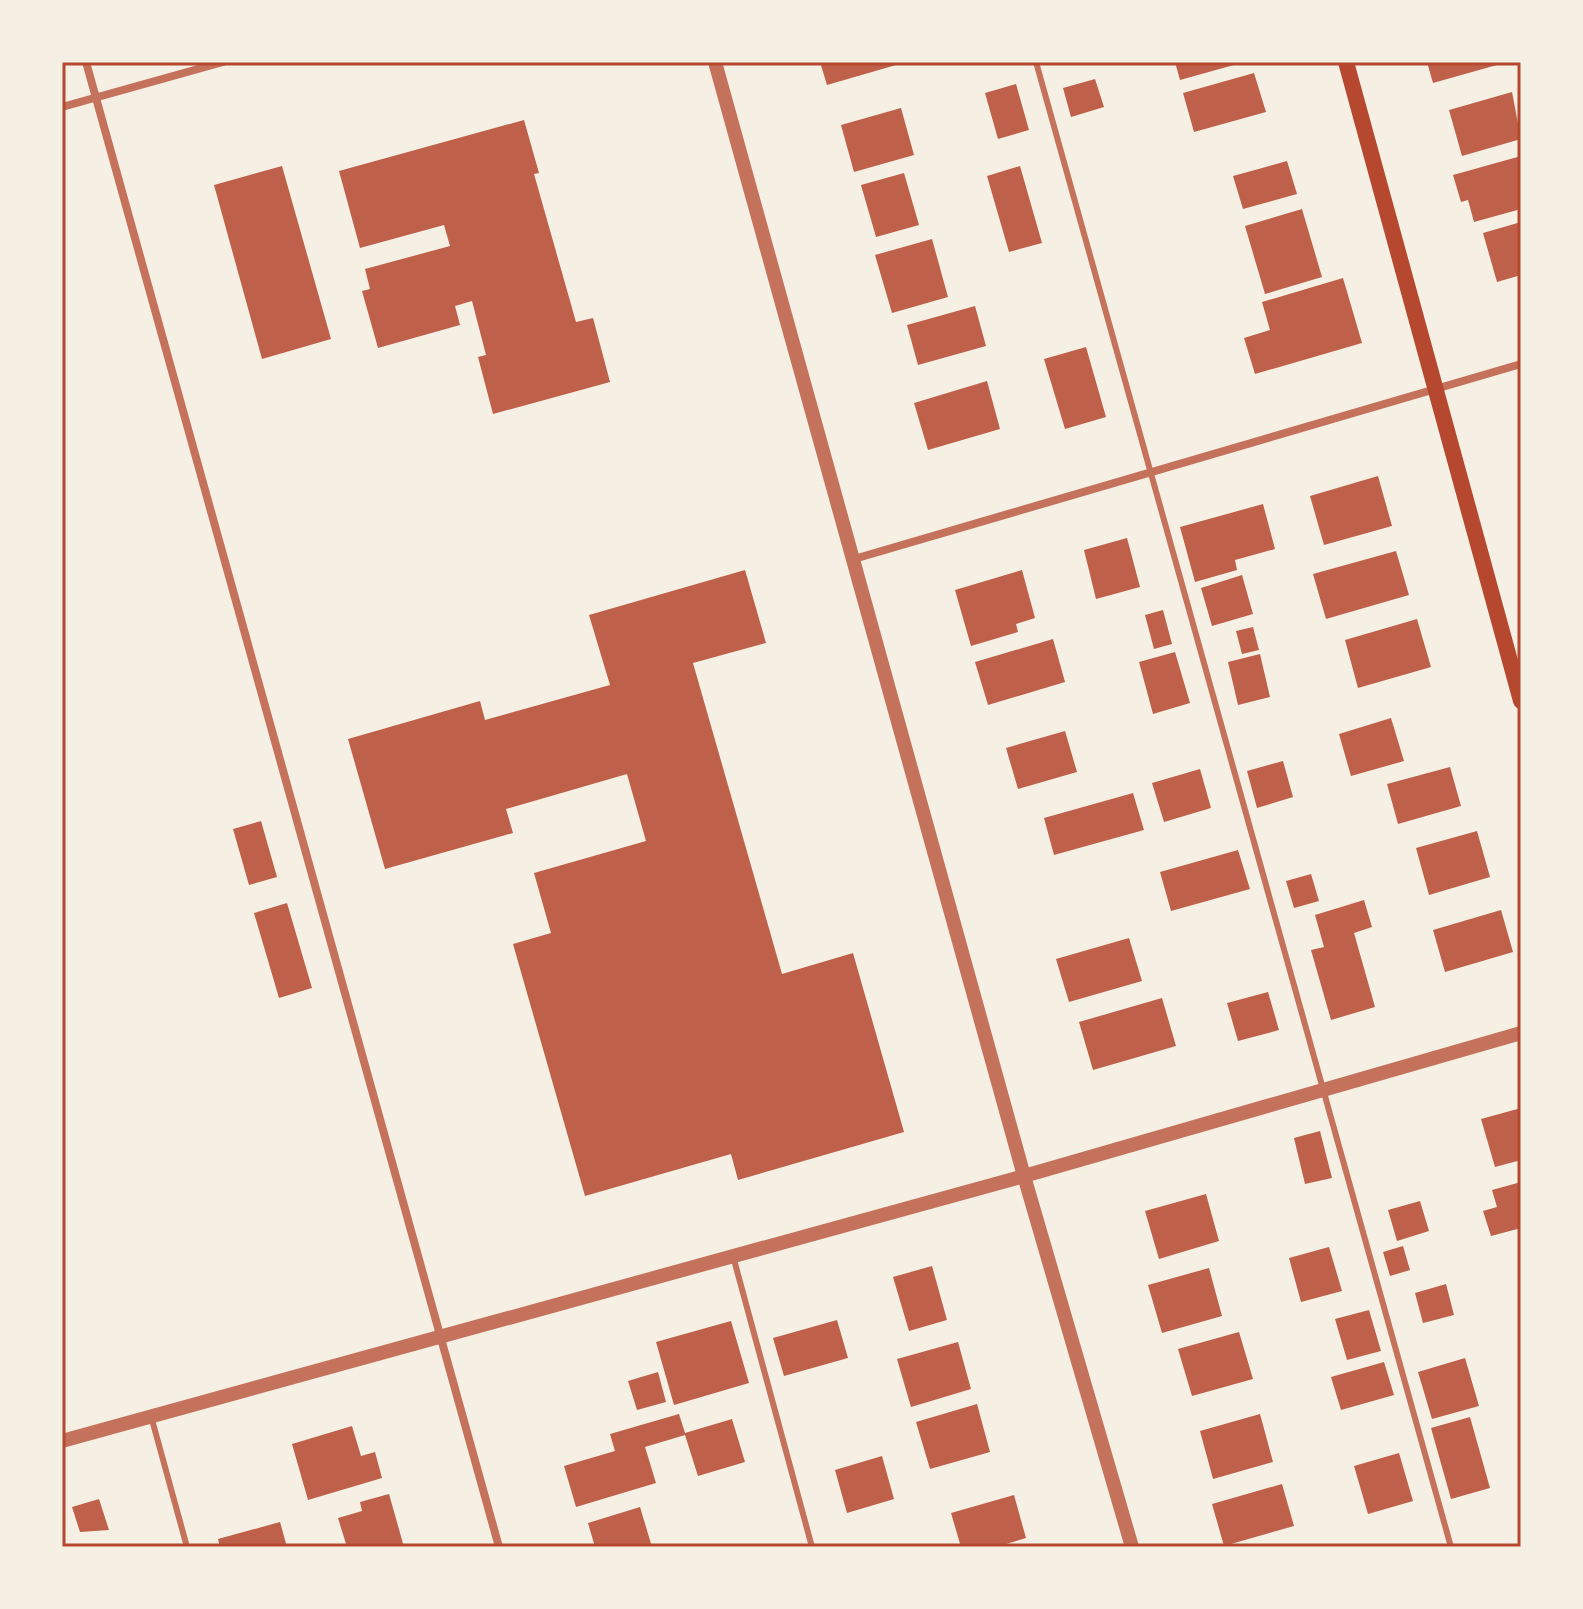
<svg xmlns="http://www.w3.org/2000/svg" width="1583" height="1609" font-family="Georgia,serif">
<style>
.building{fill:#bf614a}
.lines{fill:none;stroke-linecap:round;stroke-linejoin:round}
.service{stroke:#c5725c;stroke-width:6}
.minor{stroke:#c5725c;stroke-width:8}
.tertiary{stroke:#c5725c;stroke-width:14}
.secondary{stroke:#b5482f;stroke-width:16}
.neatline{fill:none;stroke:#b5482f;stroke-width:3}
</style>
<rect width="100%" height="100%" fill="#f6efe4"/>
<path class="building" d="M 820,62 L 895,62 L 896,65 L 827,85 Z
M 1175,62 L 1241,62 L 1241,63 L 1180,80 Z
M 1427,62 L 1503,62 L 1504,63 L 1433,83 Z
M 1254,73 L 1266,112 L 1194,132 L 1183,93 Z
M 1095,79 L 1104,107 L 1071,117 L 1063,88 Z
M 1016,84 L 1029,130 L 998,139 L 985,93 Z
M 1512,92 L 1521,139 L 1462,156 L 1449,110 Z
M 901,108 L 914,155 L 854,172 L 841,125 Z
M 524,120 L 539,173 L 534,174 L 576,322 L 593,318 L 610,382 L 493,414 L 478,357 L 486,355 L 472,301 L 455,306 L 460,325 L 378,348 L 362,291 L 370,289 L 365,269 L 450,246 L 444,225 L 360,248 L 339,171 Z
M 1521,156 L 1521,209 L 1474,222 L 1468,200 L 1461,202 L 1453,175 Z
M 1287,161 L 1297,194 L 1243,209 L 1233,176 Z
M 282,166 L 331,339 L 262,359 L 214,185 Z
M 1020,166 L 1042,243 L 1009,252 L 987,176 Z
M 904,173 L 919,225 L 876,237 L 861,185 Z
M 1302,209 L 1322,277 L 1265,294 L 1245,226 Z
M 1521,222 L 1521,275 L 1497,282 L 1483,233 Z
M 932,239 L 948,297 L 892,313 L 875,255 Z
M 1343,278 L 1362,343 L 1255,374 L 1244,338 L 1270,330 L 1262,302 Z
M 975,306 L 986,346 L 918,365 L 907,325 Z
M 1086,347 L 1106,417 L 1065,429 L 1044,359 Z
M 987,381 L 1000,429 L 928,450 L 914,403 Z
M 1378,476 L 1392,526 L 1324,545 L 1310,496 Z
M 1263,504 L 1275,549 L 1235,560 L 1237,570 L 1195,582 L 1180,527 Z
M 1127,538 L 1140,587 L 1096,599 L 1084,550 Z
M 1396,551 L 1409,595 L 1326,619 L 1313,574 Z
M 745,570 L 766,643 L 693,663 L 782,974 L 853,953 L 904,1132 L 738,1180 L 731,1154 L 585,1196 L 513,944 L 551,933 L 534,873 L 646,841 L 627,774 L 506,809 L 513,833 L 385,869 L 348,739 L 480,701 L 485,720 L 610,685 L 589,615 Z
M 1022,570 L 1035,618 L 1016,624 L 1018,632 L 971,646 L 955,590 Z
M 1242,575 L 1253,614 L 1212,626 L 1201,588 Z
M 1163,610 L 1172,644 L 1154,649 L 1145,615 Z
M 1417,619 L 1431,667 L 1358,688 L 1345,640 Z
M 1253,627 L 1259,650 L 1242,654 L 1236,631 Z
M 1053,639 L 1065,682 L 988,705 L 975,662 Z
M 1175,652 L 1190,703 L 1153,714 L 1139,662 Z
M 1260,654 L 1270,697 L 1238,705 L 1228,662 Z
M 1391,718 L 1404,761 L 1351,776 L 1339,734 Z
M 1065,731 L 1077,772 L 1018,789 L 1006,748 Z
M 1283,761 L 1293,797 L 1257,808 L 1247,771 Z
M 1450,767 L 1461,806 L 1398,824 L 1387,784 Z
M 1200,769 L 1211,808 L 1164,822 L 1152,783 Z
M 1133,793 L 1144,830 L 1054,855 L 1044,818 Z
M 261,821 L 277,877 L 249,885 L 233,829 Z
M 1477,831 L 1490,877 L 1429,895 L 1416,848 Z
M 1238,850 L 1250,889 L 1171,911 L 1160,872 Z
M 1311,874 L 1319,901 L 1294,908 L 1286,881 Z
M 1364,900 L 1372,927 L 1354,933 L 1375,1007 L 1331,1020 L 1311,950 L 1324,947 L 1315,915 Z
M 287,903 L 312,988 L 279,998 L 254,913 Z
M 1501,910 L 1513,952 L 1445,972 L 1433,930 Z
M 1129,938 L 1142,981 L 1069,1002 L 1056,959 Z
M 1268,992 L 1279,1030 L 1238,1041 L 1227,1003 Z
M 1162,998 L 1176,1046 L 1093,1070 L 1079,1022 Z
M 1521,1108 L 1521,1160 L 1495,1167 L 1481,1119 Z
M 1320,1131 L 1332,1178 L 1305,1184 L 1294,1138 Z
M 1521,1182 L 1521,1228 L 1491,1236 L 1483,1211 L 1497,1207 L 1492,1190 Z
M 1206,1194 L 1219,1241 L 1159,1259 L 1145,1211 Z
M 1420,1201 L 1429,1231 L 1397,1241 L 1388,1210 Z
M 1403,1246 L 1410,1270 L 1390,1276 L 1383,1252 Z
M 1329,1247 L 1342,1291 L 1301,1302 L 1289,1258 Z
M 932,1266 L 947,1320 L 909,1331 L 893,1277 Z
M 1209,1268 L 1222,1316 L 1162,1333 L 1148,1285 Z
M 1446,1284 L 1454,1315 L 1423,1323 L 1415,1293 Z
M 1369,1310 L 1381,1351 L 1347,1360 L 1335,1319 Z
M 837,1320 L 848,1358 L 784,1376 L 773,1338 Z
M 731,1321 L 749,1383 L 674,1405 L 656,1342 Z
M 1239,1332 L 1253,1379 L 1192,1396 L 1178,1349 Z
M 958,1342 L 971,1389 L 911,1407 L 897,1359 Z
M 1465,1358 L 1479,1406 L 1432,1419 L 1418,1372 Z
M 1384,1362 L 1394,1395 L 1341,1410 L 1331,1377 Z
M 658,1372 L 666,1402 L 637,1410 L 628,1381 Z
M 977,1404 L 990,1452 L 930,1469 L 916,1422 Z
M 679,1414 L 685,1433 L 732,1419 L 745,1462 L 698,1476 L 685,1435 L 645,1447 L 656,1483 L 576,1507 L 564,1466 L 615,1451 L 610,1434 Z
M 1260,1414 L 1273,1462 L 1213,1479 L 1200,1431 Z
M 1470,1417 L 1490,1488 L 1451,1499 L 1431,1428 Z
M 352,1426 L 361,1456 L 375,1452 L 382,1478 L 308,1500 L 292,1444 Z
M 1399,1453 L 1413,1501 L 1368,1514 L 1354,1466 Z
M 882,1456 L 894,1499 L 847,1513 L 835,1470 Z
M 1282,1484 L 1294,1526 L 1224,1546 L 1212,1504 Z
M 389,1494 L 404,1547 L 347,1547 L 338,1518 L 362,1511 L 360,1502 Z
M 1014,1495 L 1026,1538 L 996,1547 L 961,1547 L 951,1513 Z
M 99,1499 L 109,1530 L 80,1532 L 72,1507 Z
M 640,1507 L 652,1547 L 595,1547 L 588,1523 Z
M 280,1522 L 287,1547 L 220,1547 L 218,1539 Z"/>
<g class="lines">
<path class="service" d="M 1036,62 L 1451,1547
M 733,1256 L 812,1547
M 151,1416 L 187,1547"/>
<path class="minor" d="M 86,62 L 499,1547
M 62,107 L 223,62
M 854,559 L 1521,364"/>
<path class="tertiary" d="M 715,62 L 1024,1176 L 1132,1547
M 62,1441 L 1024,1176 L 1521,1033"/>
<path class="secondary" d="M 1346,62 L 1521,701"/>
</g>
<rect width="1583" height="1609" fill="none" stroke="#f6efe4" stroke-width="128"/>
<rect x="64" y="64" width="1455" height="1481" class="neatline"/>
</svg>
